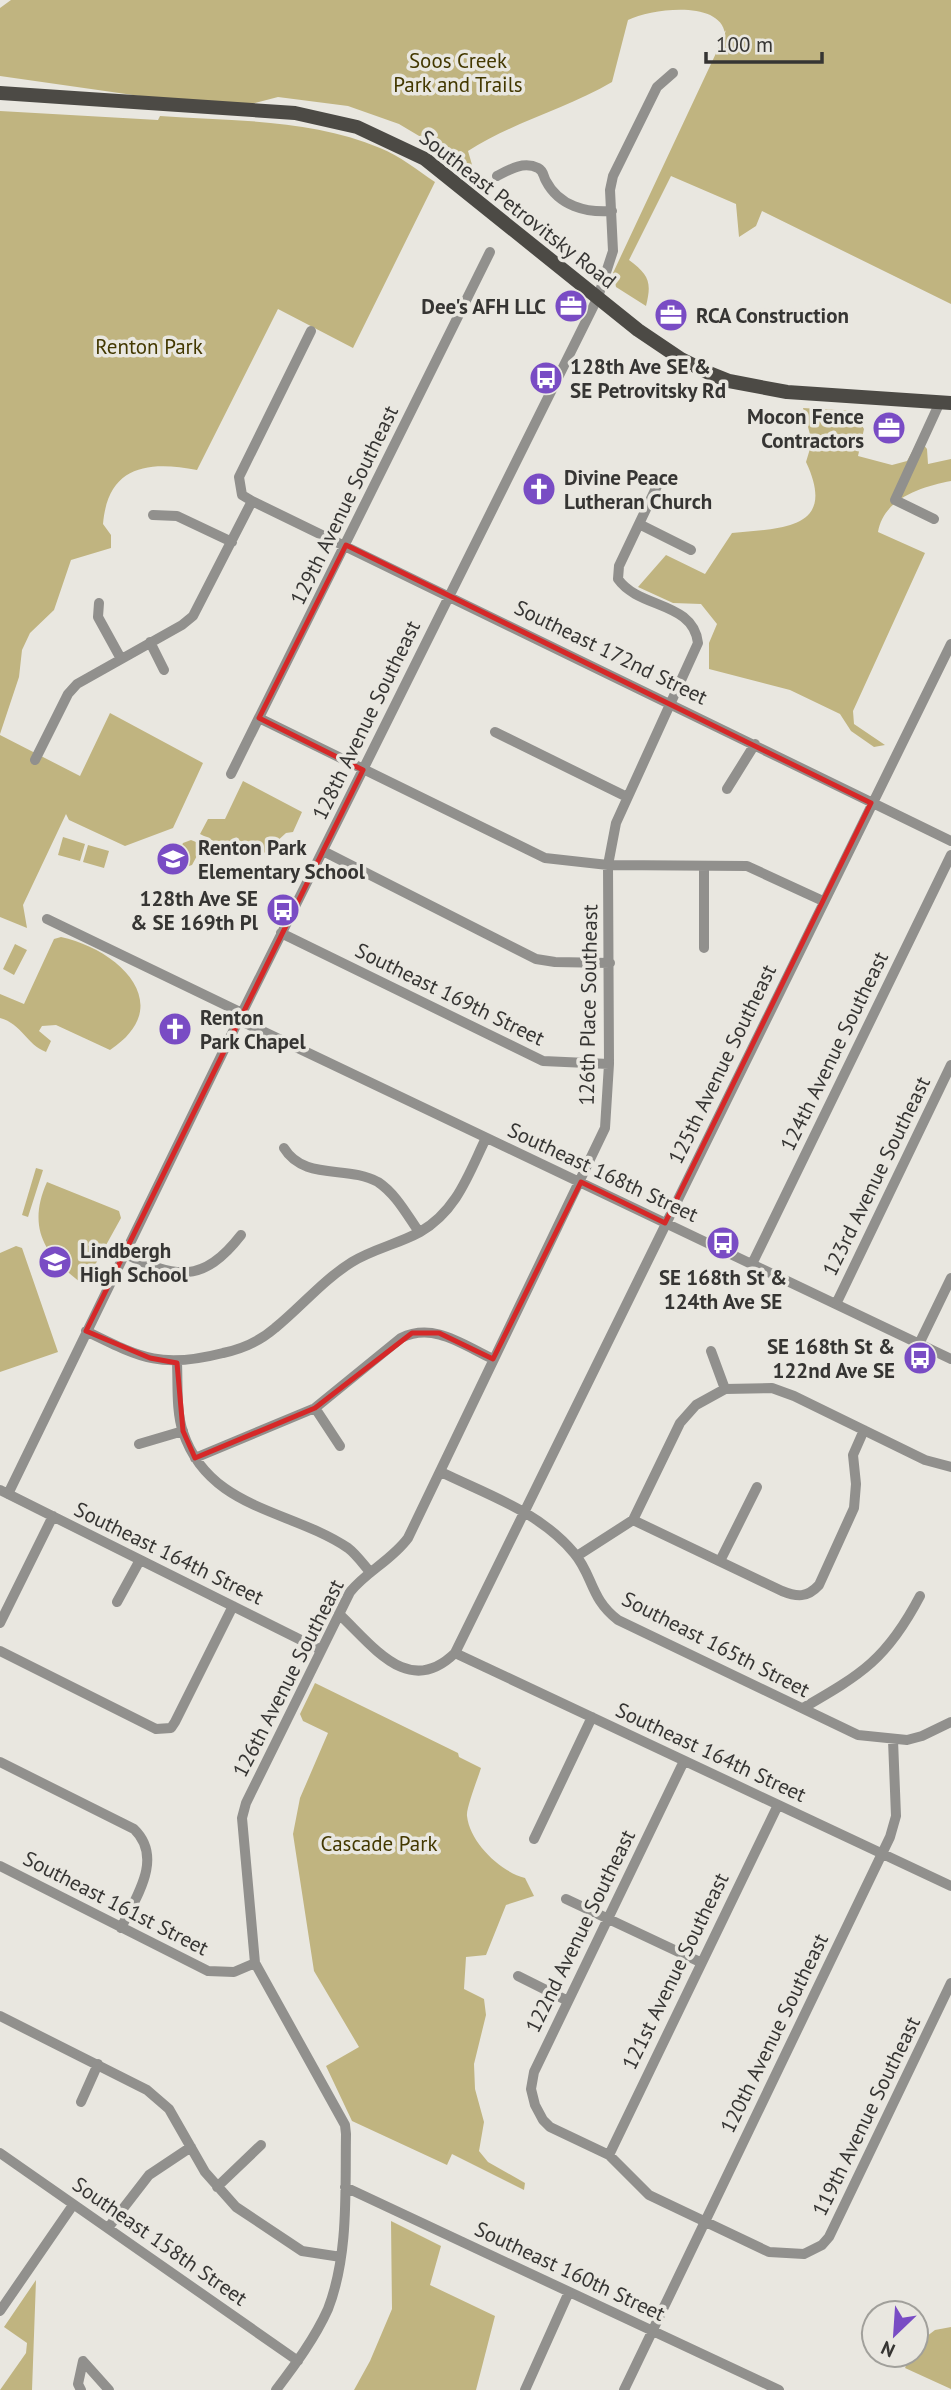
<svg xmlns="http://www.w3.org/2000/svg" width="951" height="2390" font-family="'PT Sans',sans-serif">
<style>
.green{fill:#c0b480}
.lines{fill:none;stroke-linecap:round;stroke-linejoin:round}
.minor{stroke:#91908d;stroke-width:10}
.major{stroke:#4c4a45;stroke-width:14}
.marked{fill:none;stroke:#d62828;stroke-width:5;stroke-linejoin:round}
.labels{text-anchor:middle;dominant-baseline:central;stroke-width:7;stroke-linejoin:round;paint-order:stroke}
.park-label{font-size:21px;fill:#433800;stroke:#e9e7e0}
.street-label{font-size:21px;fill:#363533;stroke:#e9e7e0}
.poi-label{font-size:21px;font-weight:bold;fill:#363533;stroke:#e9e7e0;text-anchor:start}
</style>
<rect width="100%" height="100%" fill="#e9e7e0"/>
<path class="green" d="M 11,0 L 951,0 L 951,304 L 762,211 L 756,226 L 739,237 L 736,204 L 671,176 L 629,260 C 649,275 652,282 646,306 L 616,287 L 613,273 L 725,34 C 721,0 653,8 628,20 L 612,82 C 566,109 513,122 468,151 L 475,175 L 446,152 L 399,124 L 348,106 L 278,97 L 231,109 L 0,76 L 0,8 Z
M 0,111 L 158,120 L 160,116 C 233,121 312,119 380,148 C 400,156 417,170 435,182 L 353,348 L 278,309 L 197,470 C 149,461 108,465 103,524 L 111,535 L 111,548 L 71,560 L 54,610 L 30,633 L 22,650 L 19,677 L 0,734 Z
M 803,408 L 853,411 L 864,429 L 858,456 L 892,465 L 907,461 L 919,439 L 927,449 L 928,464 L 951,459 L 951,481 C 921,487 884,498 878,532 L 925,553 L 853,711 L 854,724 L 885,745 L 874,747 L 851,731 L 840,714 L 790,690 L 709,669 L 709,643 L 717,624 L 701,604 L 673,603 L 638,587 L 666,555 L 705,574 L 732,533 C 782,528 838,530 806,462 L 812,442 Z
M 110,713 L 203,763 L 173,828 L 125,846 L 69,820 L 66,814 L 23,905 L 27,928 L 0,917 L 0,735 L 80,776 Z
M 243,781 L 302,812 L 293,832 L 286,833 L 264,853 L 247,858 L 200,834 L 208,819 L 225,819 Z
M 63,837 L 85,844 L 80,861 L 58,855 Z
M 191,840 L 196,842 L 199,852 L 192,865 L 186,867 L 179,860 L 167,862 L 165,849 L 175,846 L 180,849 L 183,843 Z
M 88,845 L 109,851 L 104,868 L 83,862 Z
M 61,937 C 117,949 179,1004 110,1050 L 56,1025 L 42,1026 L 39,1031 L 51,1041 L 46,1052 C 26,1044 22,1024 0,1018 L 0,994 L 24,1004 L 54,939 Z
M 15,944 L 27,950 L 14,975 L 3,969 Z
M 36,1168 L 43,1170 L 28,1217 L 22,1215 Z
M 47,1182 L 119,1211 L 121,1218 L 84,1285 C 46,1257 26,1229 47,1182 Z
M 16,1246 L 22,1248 L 58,1352 L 0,1372 L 0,1253 Z
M 315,1683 L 458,1753 L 459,1757 L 481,1768 C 478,1778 466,1808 467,1816 C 470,1843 501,1872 525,1878 L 534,1896 L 506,1905 L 486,1955 L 466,1957 L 464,1989 L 484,1999 L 486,2015 L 474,2064 L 475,2089 L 484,2122 L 479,2151 L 488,2162 L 525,2183 L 524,2190 L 452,2154 L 447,2165 L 352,2121 L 326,2066 L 359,2047 L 314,1971 L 293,1834 L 300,1798 L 328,1733 L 303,1721 L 300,1714 Z
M 391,2221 L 441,2246 L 430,2285 L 495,2316 L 476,2390 L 354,2390 L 370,2361 L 392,2309 Z
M 36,2280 L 32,2390 L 0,2390 L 26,2353 L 27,2343 L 4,2327 Z
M 951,2327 L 951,2389 L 905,2368 L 911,2355 L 916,2355 L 918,2343 L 935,2330 Z"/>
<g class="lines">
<path class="minor" d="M 497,176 C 510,169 524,161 538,168 C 544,171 543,176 546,181 C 559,206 586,213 612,211
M 252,501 L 951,841
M 153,515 L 177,516 L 232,542
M 934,519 L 895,500 L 940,402
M 639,524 L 691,550
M 99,603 L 98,617 L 120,657
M 150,642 L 164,670
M 259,718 L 545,858 L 608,865 L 747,866 L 823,901
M 495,732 L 627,797
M 35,760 L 68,694 L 77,684 L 182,625 L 193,616 L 252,501 L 242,495 L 239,477 L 311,331
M 231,774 L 490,252
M 727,789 L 755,744
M 323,851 L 536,959 L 555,962 L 610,963
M 47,919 L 242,1013
M 281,933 L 543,1061 L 609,1064
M 704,948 L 704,866
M 239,1020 L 951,1359
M 284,1148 C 304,1181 348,1165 378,1182 C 396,1194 407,1215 419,1232
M 124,1253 C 175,1279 203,1284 241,1235
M 752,1264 L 951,855
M 836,1304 L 951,1065
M 86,1331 C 141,1358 161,1369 223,1353 C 242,1349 260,1341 275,1328 C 301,1307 323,1280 352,1262 C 373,1249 398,1244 420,1232 C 457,1211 469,1173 486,1138
M 919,1344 L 951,1278
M 711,1351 L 725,1389
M 177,1363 C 178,1385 176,1411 183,1432 C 209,1510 290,1509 348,1548 C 356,1554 363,1564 370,1572
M 315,1408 L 340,1446
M 139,1444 L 183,1431
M 195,1458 L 315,1408 L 401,1338 C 434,1322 463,1345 493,1359
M 441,1472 C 488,1495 540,1512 574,1553 C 593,1575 590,1599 618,1620 L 858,1735 L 907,1740 L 922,1736 L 951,1722
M 0,1490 L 321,1650
M 8,1494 L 242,1013 L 598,297 L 613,251 L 610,190 L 613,176 L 657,87 L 673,73
M 633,1520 L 782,1591 C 797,1597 807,1598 819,1585 L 854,1508 L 856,1484 L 853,1455 L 864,1430
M 577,1556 L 633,1520 L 680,1423 L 696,1405 L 725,1389 L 772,1388 L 794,1396 L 925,1460 L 951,1467
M 720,1561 L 757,1487
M 117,1602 L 140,1560
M 339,1614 C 374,1647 409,1698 455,1653 L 951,644
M 0,1623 L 53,1516
M 0,1651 L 156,1729 L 171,1728 L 175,1722 L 233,1606
M 455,1653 L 951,1886
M 803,1708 C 862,1674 887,1659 920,1596
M 684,1761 L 534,2072 L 531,2089 L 535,2105 L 543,2120 L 550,2127 L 609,2155 L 649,2195 L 769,2252 L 804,2254 L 822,2245 L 829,2237 L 951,1983
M 0,1762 L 134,1829 C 164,1858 136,1897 121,1928
M 534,1839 L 592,1717
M 0,1866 L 208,1971 L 234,1972 L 255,1963
M 566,1899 L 700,1962
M 518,1976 L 568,2001
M 0,2016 L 147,2090 L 169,2109 L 205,2172 L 236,2207 L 302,2251 L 341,2257
M 81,2102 L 98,2064
M 0,2153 L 298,2361
M 609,2155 L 778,1805
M 217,2187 L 261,2145
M 345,2187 L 779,2390
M 108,2228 L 149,2175 L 191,2147
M 0,2311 L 73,2205
M 81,2390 L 78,2384 L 83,2361 L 109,2390
M 276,2390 C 295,2365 315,2338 328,2309 C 349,2255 345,2190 346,2134 L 345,2125 L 255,1963 L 242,1818 L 246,1803 L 350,1592 C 367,1571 392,1560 408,1538 L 605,1128 L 609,1064 L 608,865 L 616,823 L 698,643 C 693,601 639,609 618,579 L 619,566 L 657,486
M 525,2390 L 569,2292
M 624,2390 L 890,1837 L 896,1816 L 893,1740"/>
<path class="major" d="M 0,93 L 295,113 L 357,127 L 425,159 L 638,330 L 681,359 L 709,373 L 729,381 L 787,392 L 951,403"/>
</g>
<path class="marked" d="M 346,545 L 871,803 L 665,1223 L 581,1182 L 493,1359 L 439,1333 L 412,1333 L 315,1408 L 195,1458 L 183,1431 L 177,1363 L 150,1358 L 86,1331 L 363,770 L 259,718 Z"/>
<defs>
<symbol id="office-disc" viewBox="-11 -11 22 22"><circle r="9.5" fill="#794cc4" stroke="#e9e7e0"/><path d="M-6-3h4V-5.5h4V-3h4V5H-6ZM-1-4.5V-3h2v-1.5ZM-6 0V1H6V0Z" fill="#fff"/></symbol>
<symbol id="bus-disc" viewBox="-11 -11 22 22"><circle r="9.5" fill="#794cc4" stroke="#e9e7e0"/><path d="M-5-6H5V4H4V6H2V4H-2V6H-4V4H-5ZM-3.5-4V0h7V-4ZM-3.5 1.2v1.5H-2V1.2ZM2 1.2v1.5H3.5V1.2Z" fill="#fff"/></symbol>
<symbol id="church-disc" viewBox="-11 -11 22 22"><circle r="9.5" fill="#794cc4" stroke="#e9e7e0"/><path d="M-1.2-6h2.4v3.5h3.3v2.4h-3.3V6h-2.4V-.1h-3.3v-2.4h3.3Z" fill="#fff"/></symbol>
<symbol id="school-disc" viewBox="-11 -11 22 22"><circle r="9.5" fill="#794cc4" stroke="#e9e7e0"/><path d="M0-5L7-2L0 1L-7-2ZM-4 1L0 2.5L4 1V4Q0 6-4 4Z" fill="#fff"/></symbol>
</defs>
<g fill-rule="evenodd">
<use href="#office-disc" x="552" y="287" width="38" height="38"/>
<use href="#office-disc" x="652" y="296" width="38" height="38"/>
<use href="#bus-disc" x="527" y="359" width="38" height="38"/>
<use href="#office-disc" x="870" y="409" width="38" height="38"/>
<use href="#church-disc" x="520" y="470" width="38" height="38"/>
<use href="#school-disc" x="154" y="840" width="38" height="38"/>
<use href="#bus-disc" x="264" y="891" width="38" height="38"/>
<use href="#church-disc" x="156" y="1010" width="38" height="38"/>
<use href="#bus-disc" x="704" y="1224" width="38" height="38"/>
<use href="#school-disc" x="36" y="1243" width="38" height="38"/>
<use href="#bus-disc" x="901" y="1339" width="38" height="38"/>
</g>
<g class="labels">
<g class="park-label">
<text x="458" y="60">Soos Creek<tspan x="458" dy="24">Park and Trails</tspan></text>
<text x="149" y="346">Renton Park</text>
<text x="379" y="1843">Cascade Park</text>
</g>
<g class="street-label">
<text transform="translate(518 209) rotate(38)">Southeast Petrovitsky Road</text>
<text transform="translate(344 505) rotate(-64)">129th Avenue Southeast</text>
<text transform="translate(611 652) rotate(26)">Southeast 172nd Street</text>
<text transform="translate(366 720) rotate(-64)">128th Avenue Southeast</text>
<text transform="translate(450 994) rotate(26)">Southeast 169th Street</text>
<text transform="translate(588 1005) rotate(-89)">126th Place Southeast</text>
<text transform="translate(834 1051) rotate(-64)">124th Avenue Southeast</text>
<text transform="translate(722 1064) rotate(-64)">125th Avenue Southeast</text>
<text transform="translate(603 1172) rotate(25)">Southeast 168th Street</text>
<text transform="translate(876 1176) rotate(-64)">123rd Avenue Southeast</text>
<text transform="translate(169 1553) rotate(26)">Southeast 164th Street</text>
<text transform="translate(716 1644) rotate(27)">Southeast 165th Street</text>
<text transform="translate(288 1678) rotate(-63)">126th Avenue Southeast</text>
<text transform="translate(711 1752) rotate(25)">Southeast 164th Street</text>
<text transform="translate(116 1903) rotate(27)">Southeast 161st Street</text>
<text transform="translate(580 1931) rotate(-64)">122nd Avenue Southeast</text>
<text transform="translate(675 1971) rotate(-64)">121st Avenue Southeast</text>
<text transform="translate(774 2033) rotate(-64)">120th Avenue Southeast</text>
<text transform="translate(866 2116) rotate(-64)">119th Avenue Southeast</text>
<text transform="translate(160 2241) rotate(35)">Southeast 158th Street</text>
<text transform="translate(570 2271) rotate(25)">Southeast 160th Street</text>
</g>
<g class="poi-label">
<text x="546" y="306" text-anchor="end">Dee's AFH LLC</text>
<text x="696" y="315">RCA Construction</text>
<text x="570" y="366">128th Ave SE &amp;<tspan x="570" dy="24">SE Petrovitsky Rd</tspan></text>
<text x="864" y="416" text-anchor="end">Mocon Fence<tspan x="864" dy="24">Contractors</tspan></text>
<text x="564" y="477">Divine Peace<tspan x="564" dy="24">Lutheran Church</tspan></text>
<text x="198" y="847">Renton Park<tspan x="198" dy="24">Elementary School</tspan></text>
<text x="258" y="898" text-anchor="end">128th Ave SE<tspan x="258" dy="24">&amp; SE 169th Pl</tspan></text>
<text x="200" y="1017">Renton<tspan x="200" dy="24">Park Chapel</tspan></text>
<text x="80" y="1250">Lindbergh<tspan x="80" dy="24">High School</tspan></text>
<text x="723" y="1277" text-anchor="middle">SE 168th St &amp;<tspan x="723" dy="24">124th Ave SE</tspan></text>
<text x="895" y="1346" text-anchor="end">SE 168th St &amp;<tspan x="895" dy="24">122nd Ave SE</tspan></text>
</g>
</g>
<g transform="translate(895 2334) rotate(205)"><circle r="33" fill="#e9e7e0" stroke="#a1a09b" stroke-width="2"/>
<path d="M0-5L12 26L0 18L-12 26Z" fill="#794cc4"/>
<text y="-10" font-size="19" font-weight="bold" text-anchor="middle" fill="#363533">N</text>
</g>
<path d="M706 52v10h116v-10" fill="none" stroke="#363533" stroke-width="3.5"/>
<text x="716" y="52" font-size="21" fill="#363533" stroke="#e9e7e0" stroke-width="5" paint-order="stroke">100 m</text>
</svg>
